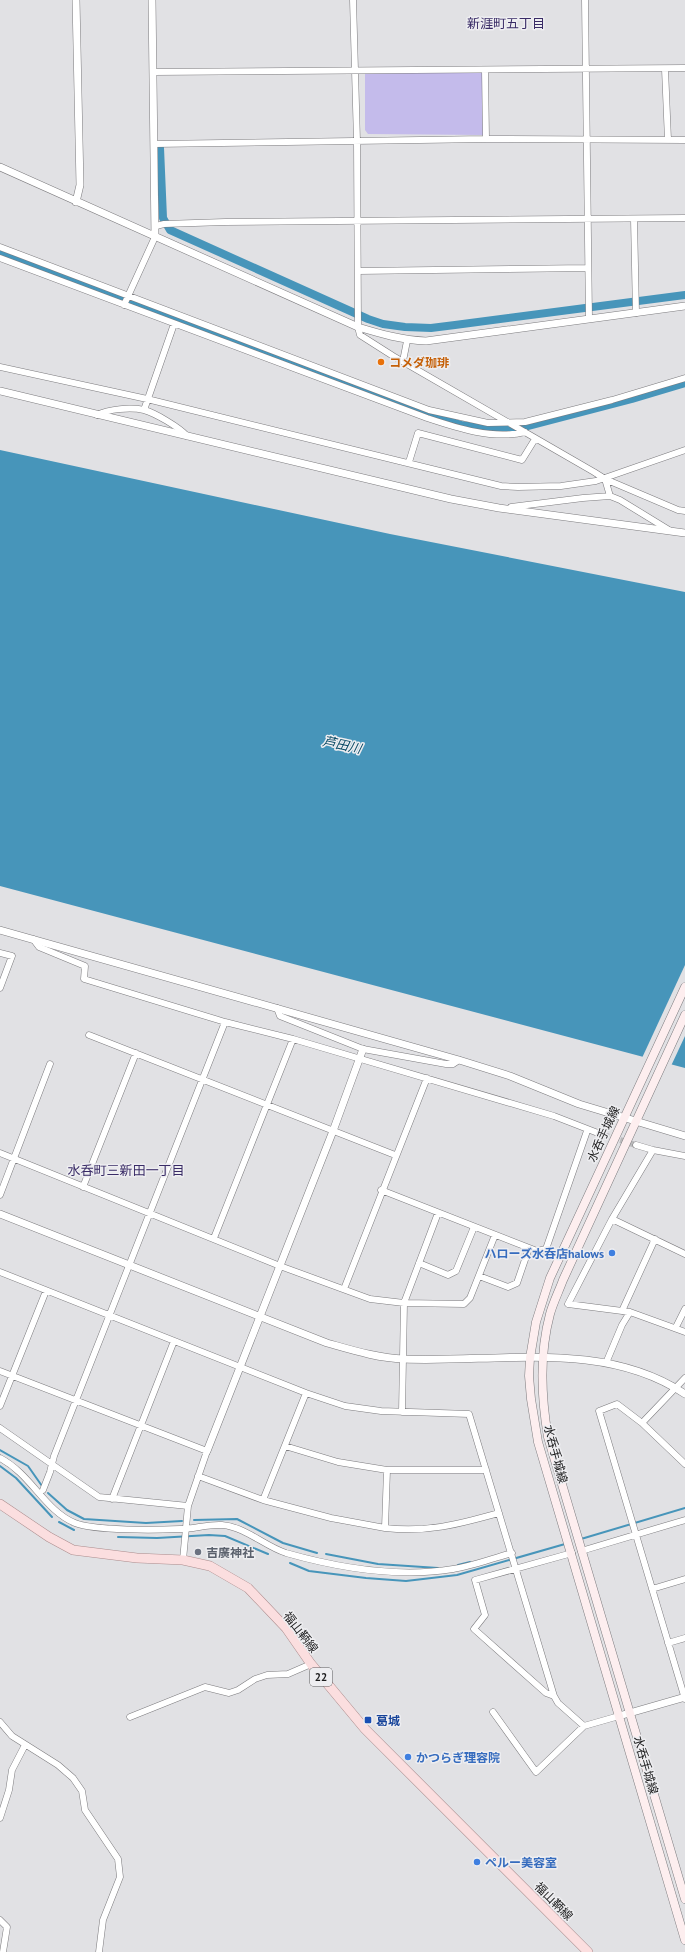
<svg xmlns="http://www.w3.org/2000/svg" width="685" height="1952" font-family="'PT Sans','Noto Sans JP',sans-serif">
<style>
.green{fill:#c4bbeb}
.water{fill:#4795ba}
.pier{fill:#e1e1e4}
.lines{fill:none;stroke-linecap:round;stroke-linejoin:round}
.stream{stroke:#4795ba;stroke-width:2}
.canal{stroke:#4795ba;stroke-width:8}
.minor-tunnel{stroke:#bababc;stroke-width:6;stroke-dasharray:6 3;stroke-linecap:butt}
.minor-casing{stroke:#7c7b7e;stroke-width:7}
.tertiary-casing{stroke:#7c7b7e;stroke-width:8}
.secondary-casing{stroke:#7c7b7e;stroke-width:9}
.primary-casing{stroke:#ab8c8d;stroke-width:10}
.minor{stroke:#fff;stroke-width:6}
.tertiary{stroke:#fff;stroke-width:7}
.secondary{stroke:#fdeeef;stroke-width:8}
.primary{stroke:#fbdedf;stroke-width:9}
.food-dot{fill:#e8710a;stroke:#eeeef1;stroke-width:1.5}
.shop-dot{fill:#3f7fe0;stroke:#eeeef1;stroke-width:1.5}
.worship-dot{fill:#6b7280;stroke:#eeeef1;stroke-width:1.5}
.transit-dot{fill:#1a4fb4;stroke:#eeeef1;stroke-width:1.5}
.labels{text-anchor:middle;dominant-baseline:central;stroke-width:3;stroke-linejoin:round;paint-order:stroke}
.shield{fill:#eeeef1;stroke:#5b5b5d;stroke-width:1}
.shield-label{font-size:11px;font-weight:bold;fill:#1c1c1d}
.food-label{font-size:12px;font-weight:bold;fill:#c56008;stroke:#eeeef1;text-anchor:start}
.street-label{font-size:12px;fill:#1c1c1d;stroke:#eeeef1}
.shop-label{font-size:12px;font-weight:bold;fill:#366cbe;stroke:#eeeef1;text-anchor:start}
.worship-label{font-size:12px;font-weight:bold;fill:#5b616d;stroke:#eeeef1;text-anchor:start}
.transit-label{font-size:12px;font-weight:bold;fill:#164399;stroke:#eeeef1;text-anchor:start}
.neighbourhood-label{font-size:13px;fill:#392b66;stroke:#eeeef1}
.water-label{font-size:13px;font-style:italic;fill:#0c4c67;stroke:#eeeef1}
</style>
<rect width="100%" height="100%" fill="#e1e1e4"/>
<path class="green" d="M 484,71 L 485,132 L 483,135 L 368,134 L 365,130 L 365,72 Z"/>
<path class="water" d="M 0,450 L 390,534 L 685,592 L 685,1068 L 0,886 Z"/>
<path class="pier" d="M 685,965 L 685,1036 L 671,1066 L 642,1058 Z"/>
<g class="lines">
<path class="stream" d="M 0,1450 L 28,1466 L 42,1486
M 0,1466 L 16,1478 L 52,1517
M 48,1493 L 67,1510 L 84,1519 L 146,1523 L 182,1521
M 194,1520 L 237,1519 L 283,1543 L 317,1553
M 59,1522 L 74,1530
M 118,1537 L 157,1538 L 209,1535 L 225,1536 L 268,1554
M 581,1539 L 685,1508
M 326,1554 L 378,1564 L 438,1568
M 290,1563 L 309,1571 L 366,1578 L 406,1581 L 457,1575 L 565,1544
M 458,1565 L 470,1562"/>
<path class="canal" d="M 160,148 L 163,218 L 170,230 L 368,319 L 383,324 L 405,327 L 431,328 L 455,325 L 685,295
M 0,253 L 394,402 L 461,425 L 496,430 L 517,429 L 632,399 L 685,383"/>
<path class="minor-tunnel" d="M 603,1135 L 636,1145"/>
<defs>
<path id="minor" d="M 353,0 L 357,141 L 358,327 L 360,335 L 393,356 L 594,472 L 605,479 L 610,496 L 620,500 L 669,530
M 585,0 L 589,319
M 665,69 L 668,140
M 485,70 L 486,139
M 153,72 L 685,68
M 155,144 L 486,139 L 685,140
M 634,219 L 636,313
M 156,226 L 164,224 L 225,222 L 685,218
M 0,247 L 429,410 L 488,423 L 525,422 L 612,400 L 685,378
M 0,258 L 427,418 C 457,428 493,440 525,432
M 358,271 L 588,268
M 124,305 L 155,237
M 403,361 L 407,341
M 0,367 L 147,399 L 501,486 L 518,487 L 561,486 L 596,481 L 685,450
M 144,410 L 174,324
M 97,415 C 109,409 130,407 144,410 C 155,413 179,427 187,436
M 409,462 L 418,433 L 522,460 L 535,439
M 605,479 L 678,510 L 685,511
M 511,507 L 583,498 L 610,496
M 33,939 L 39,947 L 85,966 L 84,979 L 225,1022 L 293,1039 L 554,1116 L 603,1135
M 0,953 L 12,956 L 0,988
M 277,1008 L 280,1016 L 363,1049 L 446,1064 L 453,1064 L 459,1060
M 89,1035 L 395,1155
M 636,1145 L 653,1150
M 0,1153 L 280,1266 L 370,1299 L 404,1303 L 464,1304 L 470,1298 L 495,1235
M 685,1156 L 653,1150 L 612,1219 L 568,1304 L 630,1312 L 685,1332
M 83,1187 L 136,1053
M 381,1190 L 537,1251 L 546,1249 L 587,1131
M 0,1195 L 50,1064
M 612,1219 L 685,1254
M 214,1238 L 293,1039
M 419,1263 L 448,1275 L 456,1271 L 474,1227
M 0,1272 L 306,1393 L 345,1406 L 381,1411 L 469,1414 L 554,1696 L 558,1703 L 584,1726 L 619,1716
M 479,1276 L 508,1287 L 517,1283 L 529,1248
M 344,1289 L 427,1078
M 622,1311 L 655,1239
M 676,1327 L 685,1309
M 606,1363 L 622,1325 L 630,1312
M 0,1371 L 207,1451 L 188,1506 L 183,1560
M 685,1378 L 642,1423 L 685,1464
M 0,1406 L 46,1291
M 402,1412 L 404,1303 L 438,1213
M 642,1423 L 617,1404 L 599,1411 L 685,1699
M 0,1428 L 99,1497 L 188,1506
M 0,1458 C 31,1474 45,1511 75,1523 C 95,1531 157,1530 180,1529 C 194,1529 208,1524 222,1525 C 246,1527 264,1546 286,1553 C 339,1568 399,1578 453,1569 C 473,1566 493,1558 512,1553
M 387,1470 L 486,1470
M 198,1476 L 263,1500 L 331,1518 L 385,1528 L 387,1470 L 338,1462 L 285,1446
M 43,1490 L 50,1472 L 54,1456 L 225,1022
M 112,1499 L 174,1341
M 263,1500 L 306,1393
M 385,1528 C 427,1533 459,1524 499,1513
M 581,1551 L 685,1520
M 652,1589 L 685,1579
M 668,1643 L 685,1638
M 554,1696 L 546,1693 L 474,1629 L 485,1615 L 475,1580 L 572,1553
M 493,1712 L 536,1772 L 584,1726
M 130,1717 L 205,1687 L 229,1693 L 238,1690 L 255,1679 L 267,1675 L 288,1674 L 311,1664
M 0,1722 L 12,1736 L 58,1765 L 73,1778 L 82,1791 L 85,1810 L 118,1859 L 120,1877 L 103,1920 L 99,1952
M 0,1818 L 9,1790 L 12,1770 L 25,1745
M 0,1920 L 7,1927 L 3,1952"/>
<path id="tertiary" d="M 152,0 L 155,237
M 0,167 L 358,327 C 381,334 402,340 426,341 L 685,306
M 76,202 L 80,185 L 76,0
M 0,391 L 451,499 L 499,508 L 685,533
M 0,930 L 459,1060 L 510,1076 L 579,1104 L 685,1136
M 0,1214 L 327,1343 C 352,1350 377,1358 404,1359 C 496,1363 603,1339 685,1394
M 207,1451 L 333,1131 L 363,1049
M 619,1716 L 685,1697"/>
<path id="secondary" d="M 685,987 L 550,1278 L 536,1322 L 530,1358 L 529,1376 L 531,1399 L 538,1442 L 685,1940
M 685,1015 L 563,1280 C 559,1291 553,1303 550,1314 C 539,1355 541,1396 548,1437 L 685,1899"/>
<path id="primary" d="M 0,1504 L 49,1537 L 73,1550 L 137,1558 L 183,1560 L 210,1566 L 248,1588 L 286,1628 L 311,1664 L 365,1729 L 588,1952"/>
</defs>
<use href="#minor" class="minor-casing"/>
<use href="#tertiary" class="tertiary-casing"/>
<use href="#secondary" class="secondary-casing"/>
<use href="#primary" class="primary-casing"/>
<use href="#minor" class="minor"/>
<use href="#tertiary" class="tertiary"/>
<use href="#secondary" class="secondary"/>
<use href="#primary" class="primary"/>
</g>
<circle class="food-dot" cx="381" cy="362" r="4"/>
<g class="shop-dot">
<circle cx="612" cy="1253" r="4"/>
<circle cx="408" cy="1757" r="4"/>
<circle cx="477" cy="1862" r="4"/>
</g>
<circle class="worship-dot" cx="198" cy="1552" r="4"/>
<rect class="transit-dot" x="364" y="1716" width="8" height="8" rx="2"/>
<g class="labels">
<rect class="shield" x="310" y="1668" width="22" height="18" rx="3"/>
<g class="shield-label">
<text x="321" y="1677">22</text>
</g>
<g class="food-label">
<text x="389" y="362">コメダ珈琲</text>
</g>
<g class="street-label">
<text transform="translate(603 1134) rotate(-65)">水呑手城線</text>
<text transform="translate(556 1454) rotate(75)">水呑手城線</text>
<text transform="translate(301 1632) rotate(52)">福山鞆線</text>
<text transform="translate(646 1765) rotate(74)">水呑手城線</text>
<text transform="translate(554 1901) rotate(45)">福山鞆線</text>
</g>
<g class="shop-label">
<text x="604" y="1253" text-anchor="end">ハローズ水呑店halows</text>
<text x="416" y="1757">かつらぎ理容院</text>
<text x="485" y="1862">ペルー美容室</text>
</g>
<g class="worship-label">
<text x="206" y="1552">吉廣神社</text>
</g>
<g class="transit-label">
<text x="376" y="1720">葛城</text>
</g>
<g class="neighbourhood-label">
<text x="506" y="23">新涯町五丁目</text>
<text x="126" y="1170">水呑町三新田一丁目</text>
</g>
<g class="water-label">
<text transform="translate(342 745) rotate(12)">芦田川</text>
</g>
</g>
</svg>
